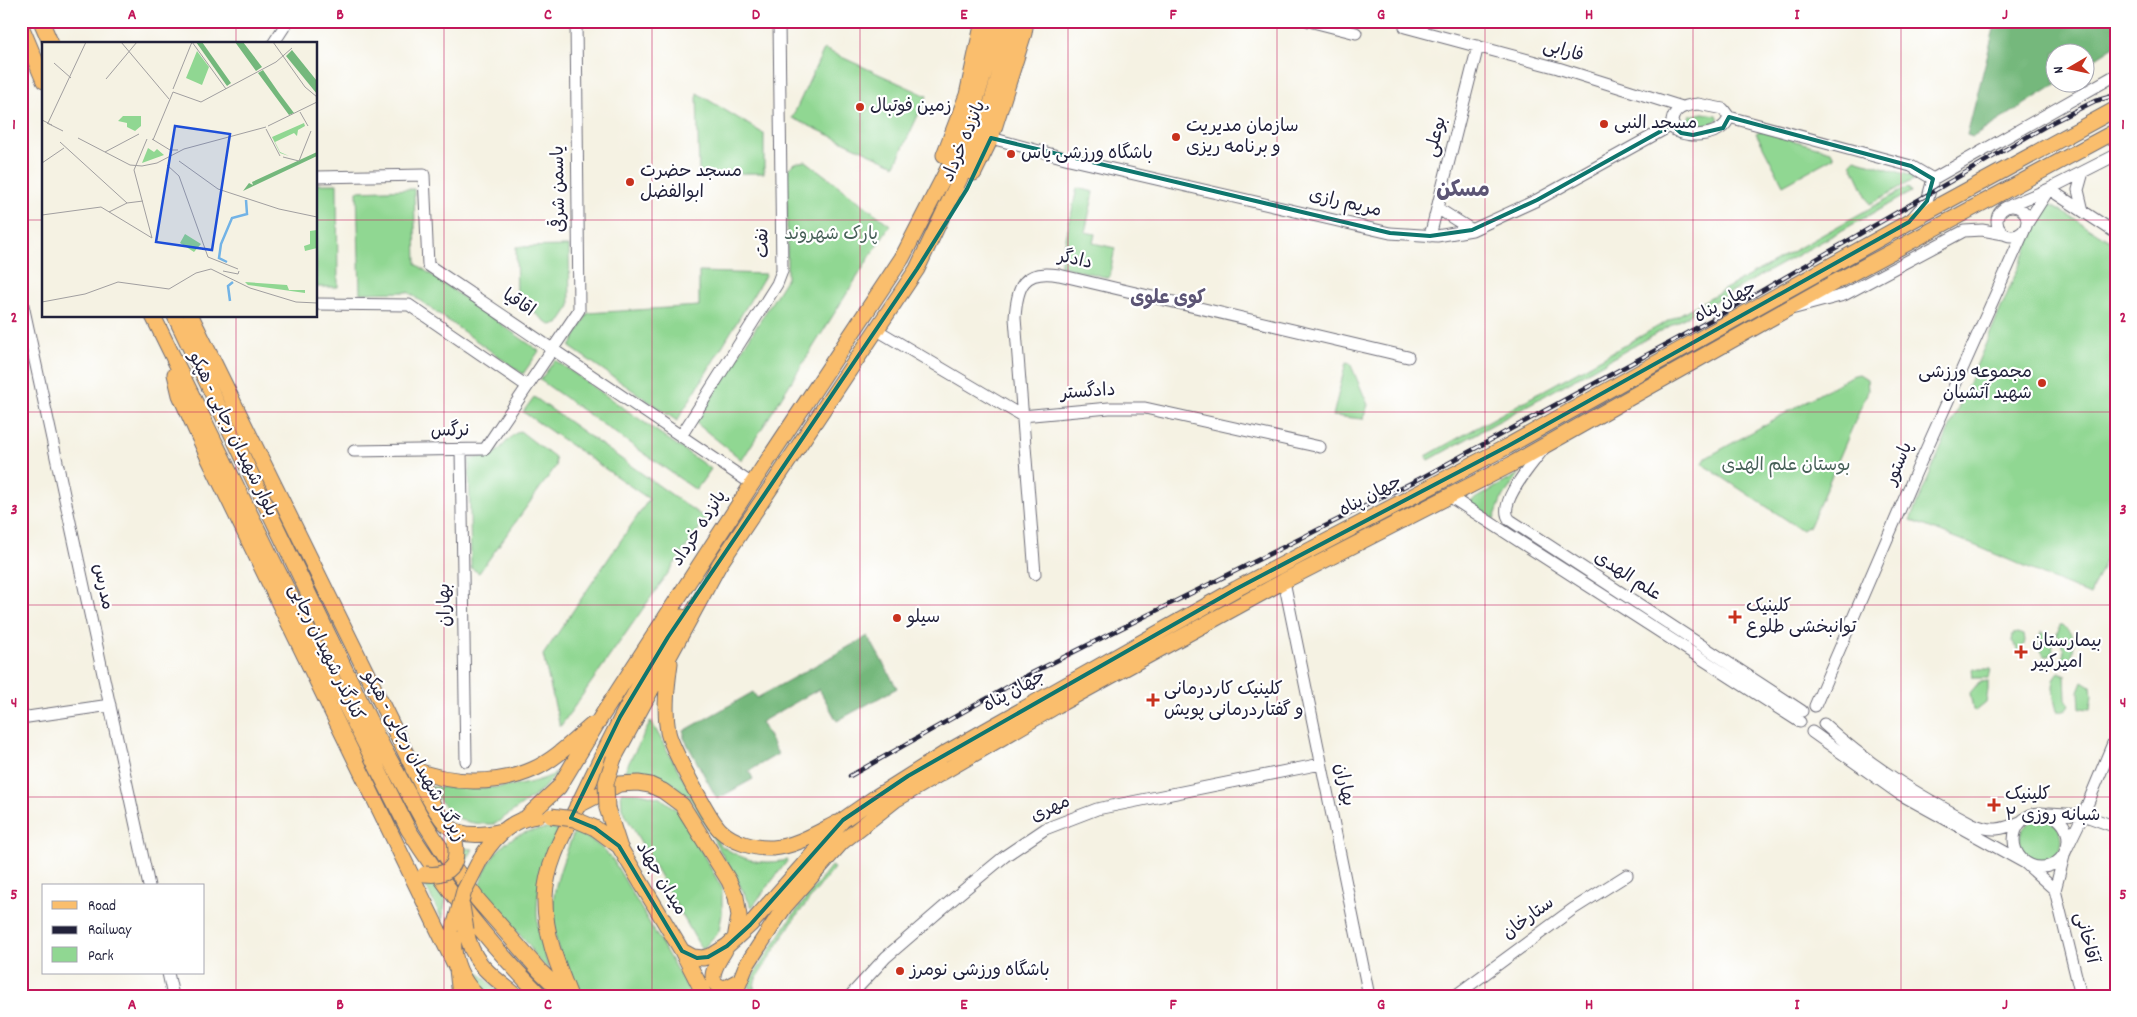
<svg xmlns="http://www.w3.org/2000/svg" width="2137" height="1017" font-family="Dekko,'Playpen Sans Arabic',sans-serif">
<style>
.green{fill:#90d792;stroke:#597c66}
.forest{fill:#74b87c;stroke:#4b6d5c}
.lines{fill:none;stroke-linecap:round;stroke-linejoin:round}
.minor-casing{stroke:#6c6b76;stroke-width:13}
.major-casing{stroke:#6c6b76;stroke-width:17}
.minor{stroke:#fff;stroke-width:11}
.major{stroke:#fabe6d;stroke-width:15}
.rail-casing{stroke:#22223b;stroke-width:4.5}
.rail{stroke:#fff;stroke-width:2.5;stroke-dasharray:8;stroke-linecap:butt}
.major-bridge-casing{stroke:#6c6b76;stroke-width:17;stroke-linecap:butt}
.major-bridge{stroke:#fabe6d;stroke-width:15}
.marked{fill:none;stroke:#0f766e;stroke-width:4;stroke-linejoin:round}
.grid{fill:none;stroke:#c2185b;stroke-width:1;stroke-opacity:0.55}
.poi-dot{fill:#c8321e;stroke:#fff;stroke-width:2}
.labels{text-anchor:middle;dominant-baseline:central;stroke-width:4.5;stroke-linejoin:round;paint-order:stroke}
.street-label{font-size:18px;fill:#22223b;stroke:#fff}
.poi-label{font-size:18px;fill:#22223b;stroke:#fff;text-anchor:start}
.park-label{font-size:18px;fill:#486159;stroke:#fff}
.neighbourhood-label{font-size:19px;font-weight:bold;fill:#5c5575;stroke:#fff}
.district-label{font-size:22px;font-weight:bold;fill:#5c5575;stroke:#fff}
.inset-river{fill:none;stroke:#72b3e6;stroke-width:2.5}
.inset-road{fill:none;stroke:#a19fa0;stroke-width:1}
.view{fill:#1d4ed8;fill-opacity:0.15;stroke:#1d4ed8;stroke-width:2.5}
.inset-edge{fill:none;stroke:#22223b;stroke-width:2.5}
.neatline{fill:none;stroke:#c2185b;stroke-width:2}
.grid-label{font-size:16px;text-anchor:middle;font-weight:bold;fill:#c2185b}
</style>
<rect width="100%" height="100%" fill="#fff"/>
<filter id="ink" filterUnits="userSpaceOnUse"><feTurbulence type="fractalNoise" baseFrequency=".02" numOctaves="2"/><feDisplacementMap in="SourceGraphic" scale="10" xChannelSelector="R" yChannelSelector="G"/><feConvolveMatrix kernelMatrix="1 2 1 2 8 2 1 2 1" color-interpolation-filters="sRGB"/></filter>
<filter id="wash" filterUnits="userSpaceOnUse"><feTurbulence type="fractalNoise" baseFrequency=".0096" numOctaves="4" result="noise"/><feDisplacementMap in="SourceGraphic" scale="20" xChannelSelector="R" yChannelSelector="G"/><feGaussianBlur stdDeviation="1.12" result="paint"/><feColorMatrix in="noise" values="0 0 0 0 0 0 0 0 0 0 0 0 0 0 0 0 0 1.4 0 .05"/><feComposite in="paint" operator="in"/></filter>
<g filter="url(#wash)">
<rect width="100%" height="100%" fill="#f5f2e3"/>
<path class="green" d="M 824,49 L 927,96 L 895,165 L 792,118 Z
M 697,93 L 764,134 L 764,173 L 699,174 Z
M 1703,113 L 1716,115 L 1719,118 C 1712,125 1698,130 1689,124 L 1687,121 L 1690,116 Z
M 1760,131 L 1831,151 L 1834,157 L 1783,185 L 1756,133 Z
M 1855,159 L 1912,176 L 1913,180 L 1870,204 L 1851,163 Z
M 806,161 L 890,225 L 742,460 L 696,423 L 787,278 L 787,170 L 794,163 Z
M 316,184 L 337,184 L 338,287 L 316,287 Z
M 1908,187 L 1911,192 L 1429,460 L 1426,456 Z
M 1077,188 L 1094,192 L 1085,232 L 1095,234 L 1093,243 L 1115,248 L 1109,278 L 1060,266 Z
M 414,189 L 416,264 L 539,351 L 523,374 L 408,292 L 360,293 L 357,191 Z
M 2048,205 L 2052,205 L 2116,245 L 2116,535 L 2090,595 L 1981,548 L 1910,520 L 2044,208 Z
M 569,246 L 570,306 L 558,324 L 550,325 L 517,299 L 516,247 Z
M 699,272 L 766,274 L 677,421 L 570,347 L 588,313 L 699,306 Z
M 555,360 L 711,469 L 696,490 L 540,380 Z
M 1346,362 L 1350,363 L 1368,405 L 1363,419 L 1333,416 Z
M 1859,374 L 1867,379 L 1868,391 L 1810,526 L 1802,530 L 1705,466 L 1703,463 L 1706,458 L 1851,376 Z
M 534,397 L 706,519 L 560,727 L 543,655 L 649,499 L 523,412 Z
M 520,431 L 555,458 L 556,466 L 479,573 L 471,568 L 469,459 L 494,455 L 513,435 Z
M 1519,474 L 1501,500 L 1494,519 L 1471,504 L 1471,501 Z
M 2060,625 L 2063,625 C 2067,629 2071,633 2073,638 C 2076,646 2071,663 2064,667 L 2062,666 L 2064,650 L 2057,634 Z
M 2042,632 C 2049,636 2052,642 2053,650 L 2050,656 L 2045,656 C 2038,649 2039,643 2040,634 Z
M 2018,633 L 2024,635 L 2025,641 L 2022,651 L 2019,651 L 2012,641 L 2013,634 Z
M 1972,669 L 1991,669 L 1989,678 L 1973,678 Z
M 2059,672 L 2065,675 L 2066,699 L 2070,705 C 2068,711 2063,712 2057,711 C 2054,699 2049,682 2059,672 Z
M 1988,681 L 1988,690 L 1986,703 L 1976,711 L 1973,709 L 1970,693 L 1979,682 Z
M 2083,681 L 2091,686 L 2092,695 L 2090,709 L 2080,708 L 2079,691 Z
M 651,721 L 720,845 C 745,861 759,865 788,860 L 752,907 L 691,800 L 671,782 L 651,775 L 624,772 Z
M 558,772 L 540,792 L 495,824 C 459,825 449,816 431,787 C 470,788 523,792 558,772 Z
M 621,792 L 640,793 L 661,798 L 679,812 L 722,888 L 722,914 L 719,931 L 702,950 L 622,809 Z
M2020 840a21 21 0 1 1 42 0a21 21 0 1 1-42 0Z
M 550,828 L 559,830 C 536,884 528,913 550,970 L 535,957 L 529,945 L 494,907 L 487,903 L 479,894 C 481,871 497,844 519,835 C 529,830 540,830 550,828 Z
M 574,832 C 591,838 601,846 613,860 L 692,996 L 584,996 C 574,987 567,971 562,959 C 543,909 556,880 574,832 Z
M 463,848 L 473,849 L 463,868 L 459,862 Z
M 831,866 L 834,868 L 792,922 L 755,981 L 753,996 L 749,996 L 750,981 L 790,919 Z
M 423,881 L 432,881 L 446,900 L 442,919 Z
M 462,941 C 472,970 482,976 505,996 L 489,996 C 471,977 466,966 462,941 Z"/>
<path class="forest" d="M 1996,21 L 2116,21 L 2116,45 L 2085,65 L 2084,52 L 2054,52 L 2054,82 L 2058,83 L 1973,137 L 1967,135 Z
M 868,636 L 897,688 L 837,721 L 819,689 L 761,722 L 778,754 L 749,771 L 753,779 L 717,799 L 684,738 L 684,731 L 753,692 L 757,698 Z"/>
</g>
<g filter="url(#ink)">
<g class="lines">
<defs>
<path id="minor" d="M 1309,21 L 1356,33
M 1405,27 L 1558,68 L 1682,107
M 273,44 L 288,21
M 1698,104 L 1723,109 L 1729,117 C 1724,136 1689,139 1675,130 L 1672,121 C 1674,108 1686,105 1698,104 Z
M 1729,117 L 1911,166 L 1933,179
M 991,138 L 1069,159 L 1390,233 L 1437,236 L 1472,230 L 1537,200 L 1672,125
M 2083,172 L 2078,190 L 2083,211
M 316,177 L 424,175 L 428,265 L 752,484
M 2049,189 L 2116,233
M 2011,205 L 2049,189 L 2116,155
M1997 221a15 15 0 1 1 30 0a15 15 0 1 1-30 0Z
M 1437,208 L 1472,230
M 1913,217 L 1927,201 L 1933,179 L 2116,75
M 2028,222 L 2049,189
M 1430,236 L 1478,46
M 21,296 L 149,886
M 316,304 L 409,305 L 527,386
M 1795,308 L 1844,295 L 1964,231 L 1982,230 L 2004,234
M 877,330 L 1022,416 L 1109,408 L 1145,408 L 1320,447
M 681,436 L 777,284 L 782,271 L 779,21
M 1545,447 C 1534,462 1495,504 1510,520 L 1802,711
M 461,450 L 466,761
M 354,451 L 485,449 L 579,310 L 576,21
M 1449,496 L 1800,722
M 1035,574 L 1015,318 C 1017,286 1023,269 1059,275 L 1408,357
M 1284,581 L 1369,996
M 1815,706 L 1916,472 L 2024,231
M 21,718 L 110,705
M 1824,724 C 1870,766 1918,795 1973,824 C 1991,832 2002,830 2020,822
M 1812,732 L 1898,793 L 2025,863 L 2055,890
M2014 840a27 27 0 1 1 54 0a27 27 0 1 1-54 0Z
M 2049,813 L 2083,815 L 2116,827
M 2055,890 L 2065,852 L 2083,815 L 2116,736
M 2055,890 L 2081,996
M 168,973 L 173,996
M 850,996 L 886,957 L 959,894 L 1005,856 L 1045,829 L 1097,809 L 1321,764
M 1455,996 L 1573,909 L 1627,875"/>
<path id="major" d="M 41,21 L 51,44
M 21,26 L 44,81
M 944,155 L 967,95 L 983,21
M 974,173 L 991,138 L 1024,33 L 1026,21
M 153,316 L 278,571 L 408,829 C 446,889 490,945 541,996
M 175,316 L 377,736 L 421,817 L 445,855 L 478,900 L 540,971 L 566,996
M 191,316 L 425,792 C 432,802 439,818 448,826 C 462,838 485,835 502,831
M 175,374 L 180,395 L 208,457 L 457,969 L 460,996
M 670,663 C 667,685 664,710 668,732 C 671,747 709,819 720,830 C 733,843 756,849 773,848 C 796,846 817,833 837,823
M 614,758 L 719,565 L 917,269 L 984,128 L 1006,52 L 1013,21
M 413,769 C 449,784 497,786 534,769 C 556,759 574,740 592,725
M 577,806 L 619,784 L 638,783 L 650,785 L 663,791 L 682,805 L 729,881 L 736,897 L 739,916 L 735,939
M 607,808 L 619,845
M 527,817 L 559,787 L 601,717 L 752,484 L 902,258 L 954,157 L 969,123 L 994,41 L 998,21
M 595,828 L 619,846 L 682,951 L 705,996
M 481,858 C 494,837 511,819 537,816
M 455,924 C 450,952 457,976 477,996
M 466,930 C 472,964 491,975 517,996
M 725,950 C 718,961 702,984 725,988 L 740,980
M 682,951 L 693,957 L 703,958 L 713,955 L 727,946 L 750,925 L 843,820 L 876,797 L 944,754 L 1236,589 L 1508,446 L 1909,222 L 2116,109
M 570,996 C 557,964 544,932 545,897 C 546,862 567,828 582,797 C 612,735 642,674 682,617
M 734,996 L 746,966 L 785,906 L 842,842 L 895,800 L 1058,705 L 1284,581 L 1512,464 L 1828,286 L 2116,131"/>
</defs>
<use href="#minor" class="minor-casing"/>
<use href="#major" class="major-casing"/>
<use href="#minor" class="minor"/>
<use href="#major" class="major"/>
<defs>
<path id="rail" d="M 850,776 L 1032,673 L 1423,477 L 1720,315 L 2051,123 L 2095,101 L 2116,95"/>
</defs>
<use href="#rail" class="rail-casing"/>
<use href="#rail" class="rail"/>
<defs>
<path id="major-bridge" d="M 607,808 L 606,783 L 614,758
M 551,816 L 574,819 L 595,828
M 425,874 C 451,877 459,864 455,841
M 462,906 L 466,930
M 455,924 L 464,891 L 481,858"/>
</defs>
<use href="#major-bridge" class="major-bridge-casing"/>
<use href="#major-bridge" class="major-bridge"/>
</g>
</g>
<path class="marked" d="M 1729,117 L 1911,166 L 1933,179 L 1927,201 L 1909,222 L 1508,446 L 1236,589 L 908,776 L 843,820 L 750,925 L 727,946 L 708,957 L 697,958 L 682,951 L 619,846 L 595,828 L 571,818 L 620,717 L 668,637 L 917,269 L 967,189 L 991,138 L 1390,233 L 1430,236 L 1472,230 L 1537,200 L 1672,125 L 1681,133 L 1693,135 L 1723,128 Z"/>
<path class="grid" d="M 236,21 L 236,44M 444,21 L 444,996M 652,21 L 652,996M 860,21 L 860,996M 1068,21 L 1068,996M 1277,21 L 1277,996M 1485,21 L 1485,996M 1693,21 L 1693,996M 1901,21 L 1901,996M 21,220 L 44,220M 316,220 L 2116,220M 236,316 L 236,996M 21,412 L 2116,412M 21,605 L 2116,605M 21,797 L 2116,797"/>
<g class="poi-dot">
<circle cx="860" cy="107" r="5"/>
<circle cx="1604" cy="124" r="5"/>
<circle cx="1176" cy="137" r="5"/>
<circle cx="1011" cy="154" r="5"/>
<circle cx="630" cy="182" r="5"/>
<circle cx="2042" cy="383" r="5"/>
<path d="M1732.5 609.5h5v5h5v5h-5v5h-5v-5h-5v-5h5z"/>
<circle cx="897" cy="618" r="5"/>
<path d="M2018.5 644.5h5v5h5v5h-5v5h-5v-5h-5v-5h5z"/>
<path d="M1150.5 692.5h5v5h5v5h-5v5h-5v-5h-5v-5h5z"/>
<path d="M1991.5 797.5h5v5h5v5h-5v5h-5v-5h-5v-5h5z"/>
<circle cx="900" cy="971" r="5"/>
</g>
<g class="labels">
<g class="street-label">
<text transform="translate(1563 52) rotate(16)">فارابی</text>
<text transform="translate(1437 137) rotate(-76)">بوعلی</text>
<text transform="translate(965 142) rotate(-67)">پانزده خرداد</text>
<text transform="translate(560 189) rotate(-91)">یاسمن شرقی</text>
<text transform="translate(1345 204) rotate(13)">مریم رازی</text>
<text transform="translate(764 243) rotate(-91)">نفت</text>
<text transform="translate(1075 261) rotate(12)">دادگر</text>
<text transform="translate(1726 303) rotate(-29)">جهان پناه</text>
<text transform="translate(518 304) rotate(34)">اقاقیا</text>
<text transform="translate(1088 393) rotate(-4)">دادگستر</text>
<text transform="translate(450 432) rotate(-1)">نرگس</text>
<text transform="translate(232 435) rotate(64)">بلوار شهیدان رجایی - هپکو</text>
<text transform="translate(1900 464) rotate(-67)">پاستور</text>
<text transform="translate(1371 497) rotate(-28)">جهان پناه</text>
<text transform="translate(700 529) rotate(-57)">پانزده خرداد</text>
<text transform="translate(1627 577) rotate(33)">علم الهدی</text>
<text transform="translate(102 587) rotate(78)">مدرس</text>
<text transform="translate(446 605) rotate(-91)">بهاران</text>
<text transform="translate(325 653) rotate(64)">کنارگذر شهیدان رجایی</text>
<text transform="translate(1015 692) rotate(-29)">جهان پناه</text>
<text transform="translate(413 757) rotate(61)">زیرگذر شهیدان رجایی - هپکو</text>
<text transform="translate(1343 785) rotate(78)">بهاران</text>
<text transform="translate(1051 810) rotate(-25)">مهری</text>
<text transform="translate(660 879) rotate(59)">میدان جهاد</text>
<text transform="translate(1529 919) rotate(-36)">ستارخان</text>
<text transform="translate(2085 938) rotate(76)">آقاخانی</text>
</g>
<g class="poi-label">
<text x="870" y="107">زمین فوتبال</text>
<text x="1614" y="124">مسجد النبی</text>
<text x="1186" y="127">سازمان مدیریت<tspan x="1186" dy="21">و برنامه ریزی</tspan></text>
<text x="1021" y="154">باشگاه ورزشی یاس</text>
<text x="640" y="172">مسجد حضرت<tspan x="640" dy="21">ابوالفضل</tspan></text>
<text x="2032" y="373" text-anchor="end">مجموعه ورزشی<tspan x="2032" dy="21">شهید آتشیان</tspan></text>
<text x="1746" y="607">کلینیک<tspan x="1746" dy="21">توانبخشی طلوع</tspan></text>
<text x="907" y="618">سیلو</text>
<text x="2032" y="642">بیمارستان<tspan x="2032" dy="21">امیرکبیر</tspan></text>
<text x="1164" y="690">کلینیک کاردرمانی<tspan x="1164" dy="21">و گفتاردرمانی پویش</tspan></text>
<text x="2005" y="795">کلینیک<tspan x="2005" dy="21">شبانه روزی ۲</tspan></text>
<text x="910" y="971">باشگاه ورزشی نومرز</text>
</g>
<g class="park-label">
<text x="831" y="235">پارک شهروند</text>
<text x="1786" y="466">بوستان علم الهدی</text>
</g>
<g class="neighbourhood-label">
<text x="1168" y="299">کوی علوی</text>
</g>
<g class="district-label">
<text x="1463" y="191">مسکن</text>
</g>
</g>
<g transform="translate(42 42)">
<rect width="275" height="275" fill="#f5f2e3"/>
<path d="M 155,9 L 167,25 L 160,43 L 144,36 ZM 81,74 L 99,74 L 99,84 L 93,89 L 85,85 L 85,81 L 76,79 ZM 262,81 L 263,84 L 256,88 L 255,94 L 252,91 L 233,100 L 238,110 L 247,114 L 238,111 L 230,95 ZM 106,106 L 112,110 L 115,107 L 122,113 L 100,121 ZM 275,188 L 275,206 L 263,209 L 262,204 L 268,202 L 268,189 ZM 143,192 L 159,202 L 152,210 L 138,201 ZM 203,240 L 245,243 L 247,248 L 263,248 L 263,251 L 206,243 Z" fill="#90d792"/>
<path d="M 154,0 L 160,0 L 189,41 L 185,44 ZM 193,0 L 201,0 L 220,25 L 214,29 ZM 250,8 L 275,39 L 275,52 L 244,14 ZM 221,28 L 237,51 L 252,71 L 247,73 L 216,31 ZM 275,110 L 275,114 L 201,149 L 207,141 L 211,143 L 210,140 Z" fill="#74b87c"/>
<path class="inset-river" d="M 185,220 L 177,216 L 179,202 L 190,176 L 205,172 L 204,158M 188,259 L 186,244 L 191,240"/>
<path class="inset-road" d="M 79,0 L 127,57M 150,0 L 184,47M 231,0 L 263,45 L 275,55M 12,21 L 29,36M 64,37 L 95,0M 131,47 L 150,0M 258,70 L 266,84M 0,78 L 6,81 L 44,0M 10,83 L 5,81 L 21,89M 226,84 L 275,60M 224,87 L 238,114M 36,96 L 88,123 L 100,124 L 115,121 L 142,107 L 224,85M 105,97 L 92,128 L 110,196M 110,97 L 128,108 L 136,108M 111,98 L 131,50 L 159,60 L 234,20 L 250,6M 18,100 L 85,161M 63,110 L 97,92M 241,115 L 257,119 L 269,89M 137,119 L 176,147 L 237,167 L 275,175M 0,121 L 22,106M 125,123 L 137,134 L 166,215 L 196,227M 67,170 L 85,161 L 101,159M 0,173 L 59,165 L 110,196M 181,229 L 196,232 L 197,229M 0,260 L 43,252 L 76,240 L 127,247 L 154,231 L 169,227 L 208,246 L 254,260 L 275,261"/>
<path class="view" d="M 133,84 L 188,92 L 170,208 L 114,200 Z"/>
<rect width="275" height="275" class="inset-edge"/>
</g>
<rect width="2137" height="1017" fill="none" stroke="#fff" stroke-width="55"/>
<rect x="42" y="884" width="162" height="90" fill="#ffffff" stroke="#a7a7b1"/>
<rect x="52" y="901" width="25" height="8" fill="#fabe6d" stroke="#a7a7b1"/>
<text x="88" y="910" font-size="15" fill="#22223b">Road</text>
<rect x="52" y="926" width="25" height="8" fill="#22223b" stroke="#a7a7b1"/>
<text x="88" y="934" font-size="15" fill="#22223b">Railway</text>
<rect x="52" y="947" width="25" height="15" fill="#90d792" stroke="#a7a7b1"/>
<text x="88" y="960" font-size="15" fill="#22223b">Park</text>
<g transform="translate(2070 68) rotate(261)"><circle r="24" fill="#ffffff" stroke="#a7a7b1"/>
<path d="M0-4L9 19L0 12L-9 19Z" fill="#c8321e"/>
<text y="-8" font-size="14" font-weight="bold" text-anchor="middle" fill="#22223b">N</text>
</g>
<rect x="28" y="28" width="2082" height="962" class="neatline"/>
<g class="grid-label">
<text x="132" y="19">A</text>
<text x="340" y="19">B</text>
<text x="548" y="19">C</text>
<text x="756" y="19">D</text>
<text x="964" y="19">E</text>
<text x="1173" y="19">F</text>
<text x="1381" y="19">G</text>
<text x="1589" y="19">H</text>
<text x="1797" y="19">I</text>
<text x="2005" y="19">J</text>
<text x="14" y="129">1</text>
<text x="2123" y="129">1</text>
<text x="14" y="322">2</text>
<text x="2123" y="322">2</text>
<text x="14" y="514">3</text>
<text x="2123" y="514">3</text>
<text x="14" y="707">4</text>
<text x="2123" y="707">4</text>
<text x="14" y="899">5</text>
<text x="2123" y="899">5</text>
<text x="132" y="1009">A</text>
<text x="340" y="1009">B</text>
<text x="548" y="1009">C</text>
<text x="756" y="1009">D</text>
<text x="964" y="1009">E</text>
<text x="1173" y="1009">F</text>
<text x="1381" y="1009">G</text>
<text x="1589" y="1009">H</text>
<text x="1797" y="1009">I</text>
<text x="2005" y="1009">J</text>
</g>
</svg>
